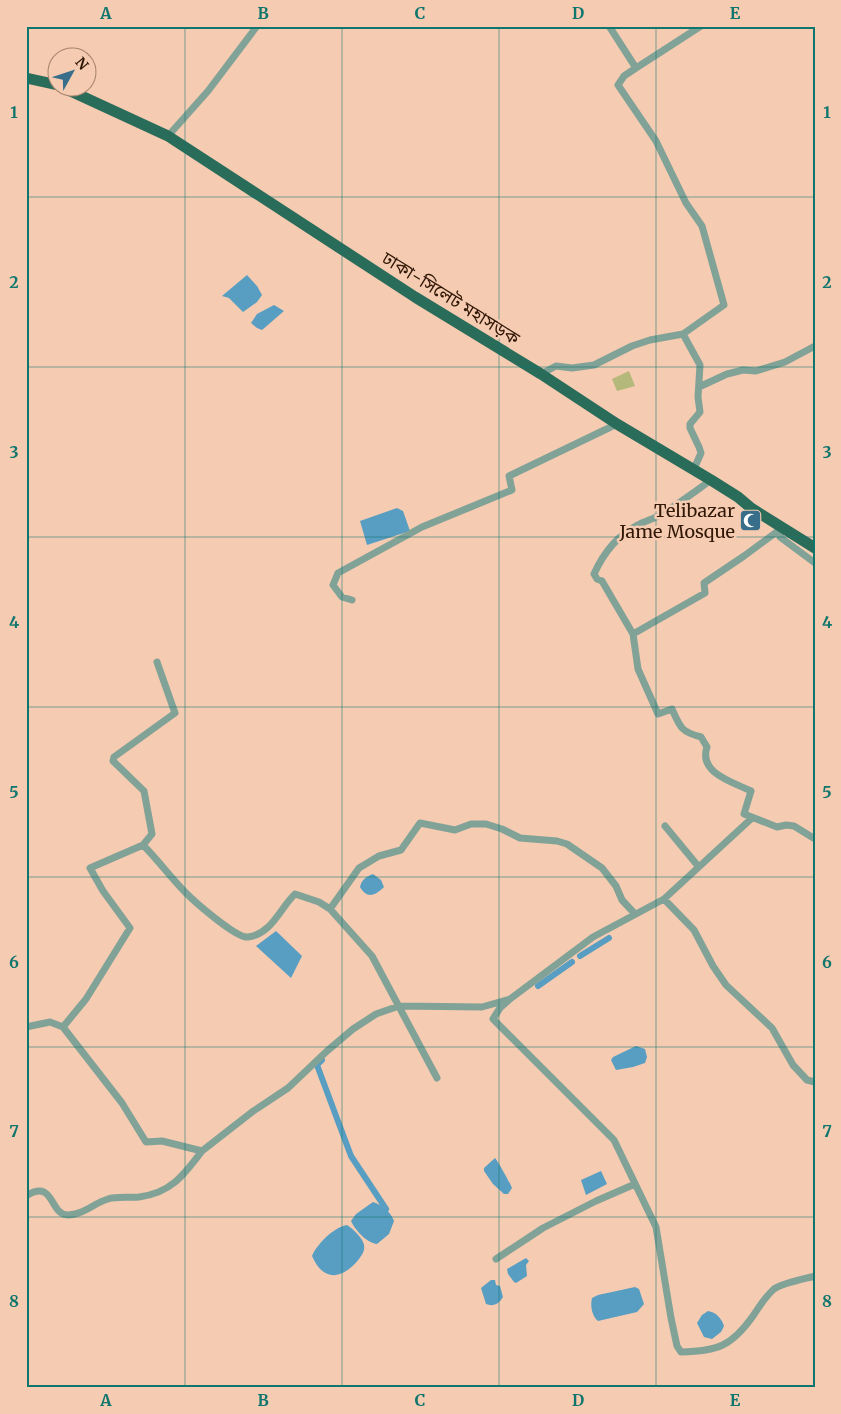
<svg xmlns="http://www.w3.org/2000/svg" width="841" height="1414" font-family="Merriweather,'Noto Sans Bengali',serif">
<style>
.green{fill:#b4b97b}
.water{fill:#579ec2}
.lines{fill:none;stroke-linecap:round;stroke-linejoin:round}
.canal{stroke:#579ec2;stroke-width:6}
.minor{stroke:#81a297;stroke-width:7}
.trunk{stroke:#2a6c5a;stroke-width:11}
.grid{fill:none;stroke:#0f766e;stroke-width:1;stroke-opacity:0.55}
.labels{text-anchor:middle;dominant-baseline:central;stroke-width:5;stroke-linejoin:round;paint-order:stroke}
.street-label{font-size:18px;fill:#301706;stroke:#f5cbb1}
.poi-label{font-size:18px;fill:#301706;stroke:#f5cbb1;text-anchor:end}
.neatline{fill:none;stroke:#0f766e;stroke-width:2}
.grid-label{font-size:16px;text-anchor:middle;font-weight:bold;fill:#0f766e}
</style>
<rect width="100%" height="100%" fill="#f5cbb1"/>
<path class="green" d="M 629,371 L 635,386 L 617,391 L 612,379 Z"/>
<path class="water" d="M 247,275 L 257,286 L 262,295 L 257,302 L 243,312 L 229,298 L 222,296 Z
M 274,305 L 284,311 L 262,330 L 257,328 L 251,323 L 257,314 Z
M 397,508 L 403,511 L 410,531 L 367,545 L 360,521 Z
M 373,874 L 381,880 L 384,887 C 375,896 367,899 360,887 C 362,879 366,877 373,874 Z
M 276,931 L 302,956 L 291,978 L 256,946 Z
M 636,1046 L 645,1049 L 647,1057 L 645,1063 L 633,1067 L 616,1070 L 611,1060 L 613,1057 Z
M 495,1158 C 498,1161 510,1183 512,1188 L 508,1194 L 504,1194 L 493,1184 L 484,1171 L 484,1168 Z
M 601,1171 L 607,1184 L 586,1195 L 581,1180 Z
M 373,1202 C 382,1205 391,1212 394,1221 L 389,1234 L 377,1244 C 367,1243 355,1230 351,1221 L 356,1214 Z
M 347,1225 C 353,1229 363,1238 364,1245 C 365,1251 362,1255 359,1259 C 342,1280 323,1282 312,1256 C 317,1244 334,1227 347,1225 Z
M 526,1258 L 529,1261 L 526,1265 L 527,1276 L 516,1283 L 514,1282 L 508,1274 L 507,1269 Z
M 491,1280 L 495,1280 L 496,1285 L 500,1286 L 503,1297 C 499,1304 493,1307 486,1304 L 481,1288 Z
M 635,1287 L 639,1289 L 644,1304 L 637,1312 L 598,1321 C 592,1316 590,1306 592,1298 L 598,1295 Z
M 708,1311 C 716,1312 722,1319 724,1326 L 721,1332 L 712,1339 L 704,1337 L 697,1323 L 702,1315 Z"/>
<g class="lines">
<path class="canal" d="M 580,956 L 609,938
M 538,986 L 572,962
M 322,1060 L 317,1065 L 351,1156 L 386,1209"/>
<path class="minor" d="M 636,68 L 701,26
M 168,136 L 208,91 L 257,26
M 683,334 L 700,365 L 698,397 L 700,412 L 690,424 L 690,428 L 699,447 L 701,453 L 694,469
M 541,374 L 556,366 L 572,368 L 594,365 L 632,346 L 650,340 L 683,334 L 724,305 L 702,226 L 686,203 L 656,141 L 618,85 L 624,76 L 636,68 L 609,26
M 699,387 L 727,374 L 743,370 L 756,371 L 785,362 L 815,346
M 711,480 C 693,493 675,507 656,517 C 650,520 643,522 638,525 C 618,535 603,554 594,574 L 597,579 L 602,581 L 633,634 L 638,669 L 658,714 L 672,709 C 680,727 681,732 701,737 L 707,747 C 698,773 733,782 751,791 L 744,814 L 777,827 L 786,825 L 794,826 L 815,839
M 782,528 L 780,537 L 815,563
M 352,600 L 342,597 L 333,585 L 338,573 L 422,527 L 512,490 L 509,476 L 617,424
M 633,634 L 705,593 L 704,583 L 744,556 L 782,528
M 665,826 L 698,866
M 143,845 C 158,860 171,878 186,893 C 195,902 237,939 248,937 C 272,934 280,908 295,894 L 319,902 L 330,909 L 372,956 L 437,1078
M 664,899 L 752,818
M 330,909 L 359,868 L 379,856 L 401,850 L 420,823 L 455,830 L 471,824 L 486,824 L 502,829 L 520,838 L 557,841 L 567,844 L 602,868 L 616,886 L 622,900 L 635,914
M 509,1000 L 500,1008 L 493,1019 L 614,1140 L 656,1227 L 671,1318 L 677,1346 L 681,1352 C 717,1351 731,1347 753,1316 C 759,1307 765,1297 774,1289 C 783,1283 804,1279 815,1276
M 26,1027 L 50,1022 L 63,1027 L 122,1103 L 146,1142 L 162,1141 L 202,1151 L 252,1112 L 288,1088 L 327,1051 L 353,1029 L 376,1014 L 399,1006 L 482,1007 L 510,999 L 593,937 L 664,899 L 694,930 L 713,966 L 726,985 L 772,1028 L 793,1065 L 807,1080 L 815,1082
M 63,1027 L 86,999 L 130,928 L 103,891 L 90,868 L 143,845 L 152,834 L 144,791 L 113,761 L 114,757 L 175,713 L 157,662
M 26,1196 C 55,1178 49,1215 68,1215 C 83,1215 94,1203 108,1199 C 117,1196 129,1198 139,1197 C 171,1193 184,1175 202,1151
M 496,1259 L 543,1228 L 596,1201 L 635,1184"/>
<path class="trunk" d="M 26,78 L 58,85
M 64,88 L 168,136 L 415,297 L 541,374 L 617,424 L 711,480 L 738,497 L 751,508 L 815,548"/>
</g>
<path class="grid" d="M 185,26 L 185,1388M 342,26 L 342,1388M 499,26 L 499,1388M 656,26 L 656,1388M 26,197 L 815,197M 26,367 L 815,367M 26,537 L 815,537M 26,707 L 815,707M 26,877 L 815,877M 26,1047 L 815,1047M 26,1217 L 815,1217"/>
<defs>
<symbol id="mosque-square" viewBox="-11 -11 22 22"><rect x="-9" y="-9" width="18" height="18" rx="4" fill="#386e89" stroke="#f5cbb1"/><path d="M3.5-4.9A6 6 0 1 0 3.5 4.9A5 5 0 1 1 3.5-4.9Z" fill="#fff"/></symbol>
</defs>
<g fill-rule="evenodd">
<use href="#mosque-square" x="738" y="508" width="25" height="25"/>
</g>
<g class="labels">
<g class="street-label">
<text transform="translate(451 298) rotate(32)">ঢাকা-সিলেট মহাসড়ক</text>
</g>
<g class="poi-label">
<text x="735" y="510">Telibazar<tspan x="735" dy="21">Jame Mosque</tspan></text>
</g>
</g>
<rect width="841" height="1414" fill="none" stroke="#f5cbb1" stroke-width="55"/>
<g transform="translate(72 72) rotate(50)"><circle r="24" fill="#f5cbb1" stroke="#a6836d"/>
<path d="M0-4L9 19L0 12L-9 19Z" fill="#386e89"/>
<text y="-8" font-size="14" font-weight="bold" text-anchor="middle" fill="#301706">N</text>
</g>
<rect x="28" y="28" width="786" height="1358" class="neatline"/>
<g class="grid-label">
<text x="106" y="19">A</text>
<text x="263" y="19">B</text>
<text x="420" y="19">C</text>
<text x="578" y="19">D</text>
<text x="735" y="19">E</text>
<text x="14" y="118">1</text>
<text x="827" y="118">1</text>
<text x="14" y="288">2</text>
<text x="827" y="288">2</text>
<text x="14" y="458">3</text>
<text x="827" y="458">3</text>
<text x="14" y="628">4</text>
<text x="827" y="628">4</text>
<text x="14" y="798">5</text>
<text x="827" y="798">5</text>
<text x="14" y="968">6</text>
<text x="827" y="968">6</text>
<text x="14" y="1137">7</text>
<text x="827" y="1137">7</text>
<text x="14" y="1307">8</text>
<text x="827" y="1307">8</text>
<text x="106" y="1406">A</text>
<text x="263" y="1406">B</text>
<text x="420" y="1406">C</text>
<text x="578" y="1406">D</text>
<text x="735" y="1406">E</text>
</g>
</svg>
